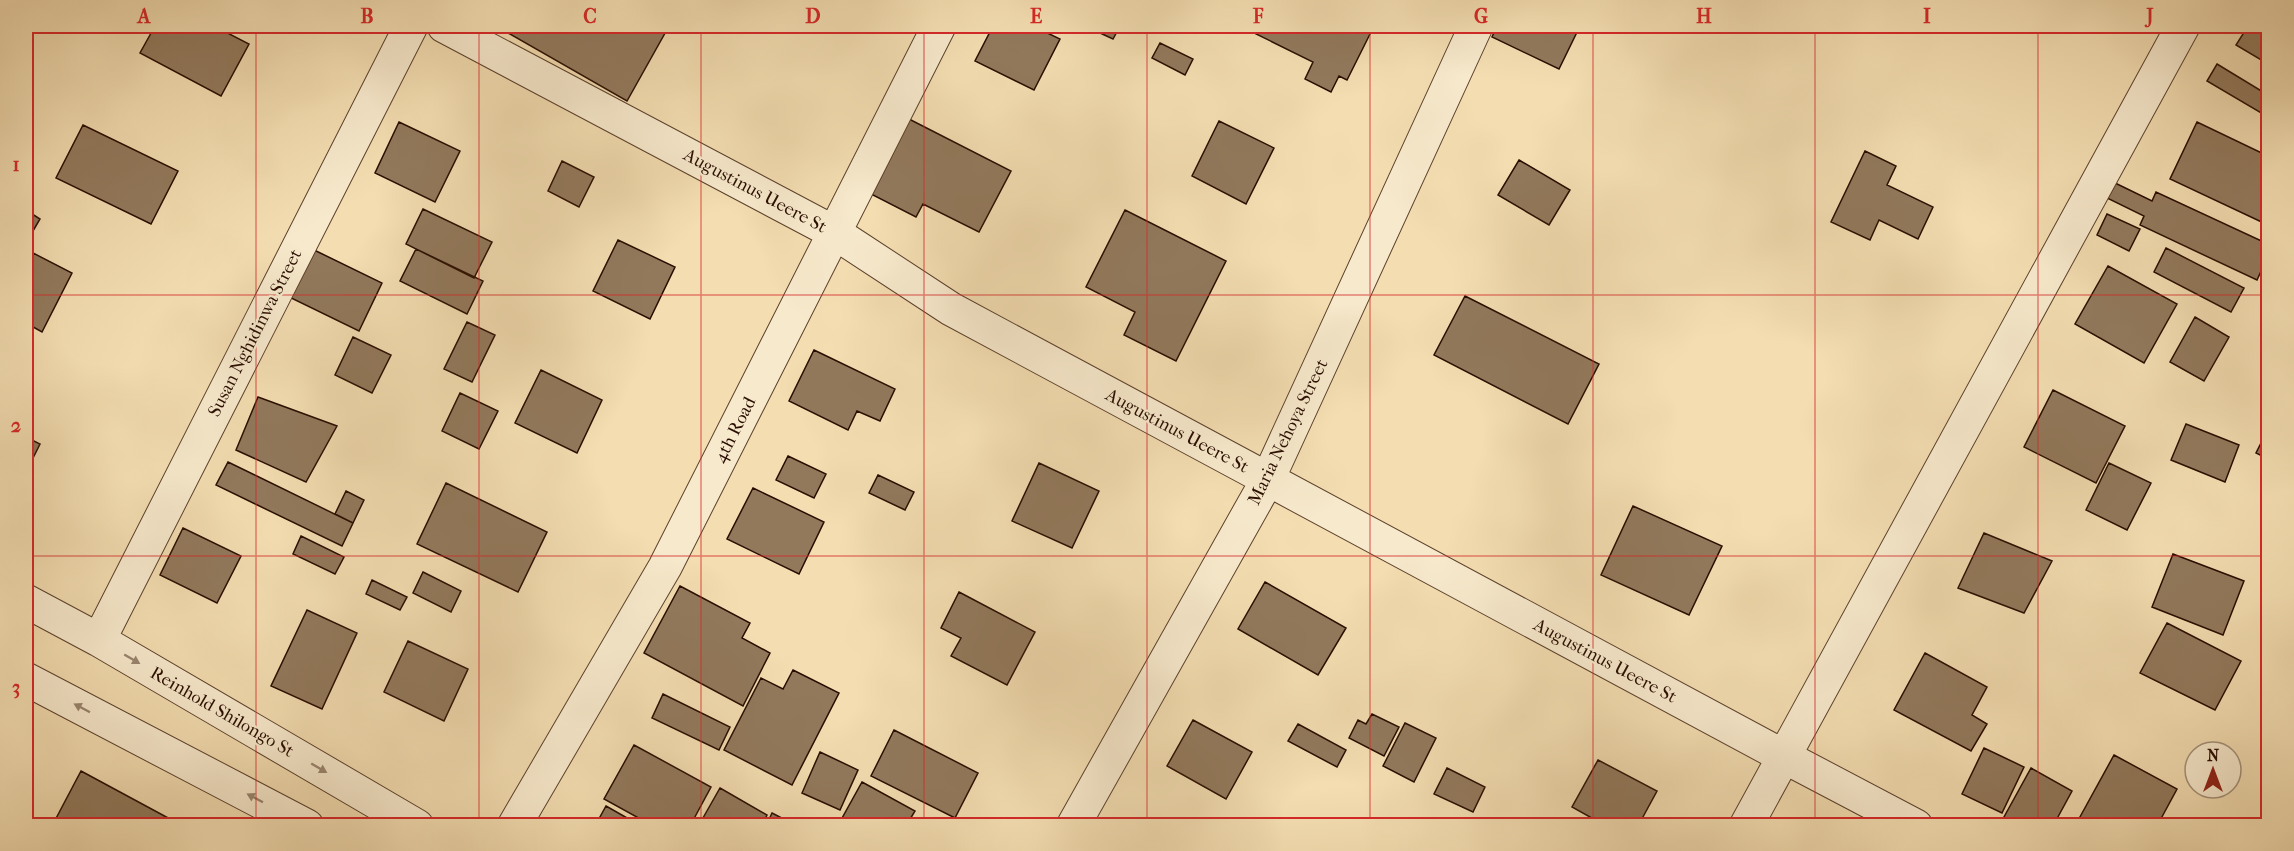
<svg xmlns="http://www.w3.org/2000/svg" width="2294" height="851" font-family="'IM FELL French Canon',serif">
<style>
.building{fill:#92795c;stroke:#290d00;stroke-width:1.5}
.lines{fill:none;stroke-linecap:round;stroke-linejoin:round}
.street-casing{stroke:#5c412c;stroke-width:35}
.street{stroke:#f7e9cc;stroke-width:33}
.oneway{fill:#9a8670}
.grid{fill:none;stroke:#d62828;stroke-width:1.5;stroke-opacity:0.55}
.labels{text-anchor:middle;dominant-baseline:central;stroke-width:4.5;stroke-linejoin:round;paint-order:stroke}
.street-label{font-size:18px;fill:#290d00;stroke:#f7e9cc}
.neatline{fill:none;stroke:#d62828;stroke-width:2}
.grid-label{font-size:20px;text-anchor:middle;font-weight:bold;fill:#d62828}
</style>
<rect width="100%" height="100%" fill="#f3ddb1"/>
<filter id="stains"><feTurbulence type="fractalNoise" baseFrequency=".00333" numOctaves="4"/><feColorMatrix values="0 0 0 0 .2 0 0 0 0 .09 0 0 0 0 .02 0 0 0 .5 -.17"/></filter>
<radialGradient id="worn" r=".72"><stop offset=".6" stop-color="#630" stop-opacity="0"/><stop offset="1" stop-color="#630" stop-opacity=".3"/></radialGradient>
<path class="building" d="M 155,26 L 214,26 L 249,44 L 221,96 L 140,53 Z
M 496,26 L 669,26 L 627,101 Z
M 993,26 L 1033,26 L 1060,39 L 1034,90 L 975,61 Z
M 1085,26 L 1120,26 L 1113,39 Z
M 1141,26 L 1161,26 L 1157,33 Z
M 1240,26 L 1374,26 L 1347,80 L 1339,76 L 1331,92 L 1305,79 L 1313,62 Z
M 1497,26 L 1580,26 L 1559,69 L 1492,37 Z
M 2248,26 L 2268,26 L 2268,64 L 2236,45 Z
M 1160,43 L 1193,59 L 1185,75 L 1152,58 Z
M 2217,64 L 2268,95 L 2268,117 L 2207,81 Z
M 907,118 L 1011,171 L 979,232 L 923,204 L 916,217 L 869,193 Z
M 1219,121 L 1274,148 L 1246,204 L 1192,176 Z
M 399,122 L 460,151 L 435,202 L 375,173 Z
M 2197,122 L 2268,156 L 2268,225 L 2170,179 Z
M 83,125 L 178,171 L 151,224 L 56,178 Z
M 1865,151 L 1896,166 L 1887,185 L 1933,207 L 1918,239 L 1879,220 L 1870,240 L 1831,222 Z
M 1519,160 L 1570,190 L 1549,225 L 1498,195 Z
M 562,161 L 594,177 L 579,207 L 548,191 Z
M 2113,182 L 2152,201 L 2156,192 L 2268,244 L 2268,256 L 2257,280 L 2140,225 L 2144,216 L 2105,197 Z
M 423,209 L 492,242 L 474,278 L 406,244 Z
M 26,210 L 40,219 L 26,243 Z
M 1125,210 L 1226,261 L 1176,361 L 1124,335 L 1135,312 L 1086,287 Z
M 2107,214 L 2140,229 L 2129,251 L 2097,235 Z
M 618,240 L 675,267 L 650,319 L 593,291 Z
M 310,248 L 382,283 L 359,331 L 287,296 Z
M 2166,248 L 2244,288 L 2231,312 L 2154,272 Z
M 416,249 L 483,281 L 467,314 L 400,281 Z
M 33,253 L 72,273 L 42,332 L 26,323 L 26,267 Z
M 2108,266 L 2177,304 L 2144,363 L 2075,324 Z
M 1465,296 L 1599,364 L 1568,424 L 1434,355 Z
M 2195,317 L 2229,337 L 2204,381 L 2170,362 Z
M 467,322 L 495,335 L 472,382 L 444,369 Z
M 353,337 L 391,355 L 372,393 L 335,375 Z
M 814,350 L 895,389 L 880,421 L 857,411 L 848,430 L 789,401 Z
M 541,370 L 602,400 L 577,453 L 515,423 Z
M 2053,390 L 2125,426 L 2096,483 L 2024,447 Z
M 460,393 L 498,411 L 479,449 L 442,431 Z
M 258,397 L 337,426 L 306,482 L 236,450 Z
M 2186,424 L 2239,445 L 2225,482 L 2171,460 Z
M 2268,429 L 2268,459 L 2256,453 Z
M 26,437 L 40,444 L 26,472 Z
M 788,456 L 826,474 L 814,498 L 776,480 Z
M 228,462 L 353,523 L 342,546 L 216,485 Z
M 1039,463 L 1099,491 L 1072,548 L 1012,521 Z
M 2109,463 L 2151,483 L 2127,530 L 2086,510 Z
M 878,475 L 914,492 L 905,510 L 869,493 Z
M 446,483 L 547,532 L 518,592 L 417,544 Z
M 753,488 L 824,522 L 799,574 L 727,539 Z
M 346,491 L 364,500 L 353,523 L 335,514 Z
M 1633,506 L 1722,546 L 1689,615 L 1601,575 Z
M 183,528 L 241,556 L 217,603 L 160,575 Z
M 1984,533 L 2052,561 L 2024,613 L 1958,588 Z
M 301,536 L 344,557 L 335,574 L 293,554 Z
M 2173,554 L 2244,581 L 2223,635 L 2152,607 Z
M 423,572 L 461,591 L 451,612 L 413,593 Z
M 372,580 L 407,597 L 400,610 L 366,594 Z
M 1265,582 L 1346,628 L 1318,675 L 1238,629 Z
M 680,586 L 750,623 L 742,638 L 770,653 L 743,706 L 644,653 Z
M 959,592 L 1035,632 L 1007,685 L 951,656 L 961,638 L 941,628 Z
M 307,610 L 357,633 L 322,709 L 271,686 Z
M 2167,623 L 2241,661 L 2215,710 L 2140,673 Z
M 408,641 L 468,669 L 444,721 L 384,692 Z
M 1925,653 L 1987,687 L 1972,715 L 1987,724 L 1971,751 L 1894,710 Z
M 793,670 L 839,693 L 792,785 L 724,750 L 761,678 L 783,689 Z
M 663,694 L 730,727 L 719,750 L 652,718 Z
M 1372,714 L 1399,727 L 1384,756 L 1349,738 L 1358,720 L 1366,724 Z
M 1193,720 L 1252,752 L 1226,799 L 1167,766 Z
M 1405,723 L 1436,738 L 1414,782 L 1383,766 Z
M 1298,724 L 1346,750 L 1337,767 L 1288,741 Z
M 894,730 L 978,773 L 955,818 L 871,776 Z
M 634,745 L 711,787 L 690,826 L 653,826 L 604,799 Z
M 1984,748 L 2024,767 L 2002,813 L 1962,794 Z
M 820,752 L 858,770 L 840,810 L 802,793 Z
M 2114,755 L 2177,789 L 2157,826 L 2075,826 Z
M 1598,760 L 1657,791 L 1638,826 L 1606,826 L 1572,807 Z
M 1447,768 L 1485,787 L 1473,812 L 1434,794 Z
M 2031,768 L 2072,791 L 2053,826 L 2019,826 L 2004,817 Z
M 81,771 L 183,826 L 52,826 Z
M 862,782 L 915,811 L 906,826 L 852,826 L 841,820 Z
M 720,788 L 767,815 L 762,826 L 699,825 Z
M 606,806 L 636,823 L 634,826 L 595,826 Z
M 772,813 L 797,826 L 766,826 Z"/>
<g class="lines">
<defs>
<path id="street" d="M 444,26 L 835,233 L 951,309 L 1783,756 L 1916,826
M 26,601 L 99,640 L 417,826
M 99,640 L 411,26
M 26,679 L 307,826
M 514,826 L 665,567 L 939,26
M 1073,826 L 1268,479 L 1476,26
M 1746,826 L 2183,26"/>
</defs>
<use href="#street" class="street-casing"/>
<use href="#street" class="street"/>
</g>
<defs><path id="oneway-solid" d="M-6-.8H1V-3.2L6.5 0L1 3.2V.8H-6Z" transform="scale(1.5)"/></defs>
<g class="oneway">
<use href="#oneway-solid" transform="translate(132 659) rotate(30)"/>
<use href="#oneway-solid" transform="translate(82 708) rotate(-152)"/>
<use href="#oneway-solid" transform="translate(319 768) rotate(30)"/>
<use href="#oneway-solid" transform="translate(255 798) rotate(-152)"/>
</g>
<path class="grid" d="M 256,26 L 256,826M 479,26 L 479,826M 701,26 L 701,826M 924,26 L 924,826M 1147,26 L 1147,826M 1370,26 L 1370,826M 1593,26 L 1593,826M 1815,26 L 1815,826M 2038,26 L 2038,826M 26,295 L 2268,295M 26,556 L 2268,556"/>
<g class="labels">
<g class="street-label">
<text transform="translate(755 191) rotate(28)">Augustinus Ueere St</text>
<text transform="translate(255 333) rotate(-63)">Susan Nghidinwa Street</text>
<text transform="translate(735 430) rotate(-63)">4th Road</text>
<text transform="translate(1177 431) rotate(28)">Augustinus Ueere St</text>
<text transform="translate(1288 432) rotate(-64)">Maria Nehoya Street</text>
<text transform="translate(1605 661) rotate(28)">Augustinus Ueere St</text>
<text transform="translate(222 712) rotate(30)">Reinhold Shilongo St</text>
</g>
</g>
<rect width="2294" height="851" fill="none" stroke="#f3ddb1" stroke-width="66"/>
<g transform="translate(2213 770)"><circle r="28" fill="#f7e9cc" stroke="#a5917a" stroke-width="1.5"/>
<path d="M0-4.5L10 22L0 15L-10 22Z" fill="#8f2418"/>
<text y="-9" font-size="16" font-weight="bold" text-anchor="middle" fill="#290d00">N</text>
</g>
<rect x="33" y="33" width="2228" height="785" class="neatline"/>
<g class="grid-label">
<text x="144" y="23">A</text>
<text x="367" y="23">B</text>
<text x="590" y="23">C</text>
<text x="813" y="23">D</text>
<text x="1036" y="23">E</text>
<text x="1258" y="23">F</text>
<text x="1481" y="23">G</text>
<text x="1704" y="23">H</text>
<text x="1927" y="23">I</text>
<text x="2150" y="23">J</text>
<text x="16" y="171">1</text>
<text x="16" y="432">2</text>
<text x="16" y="694">3</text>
</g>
<rect width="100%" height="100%" filter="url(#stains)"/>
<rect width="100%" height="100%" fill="url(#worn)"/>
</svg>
